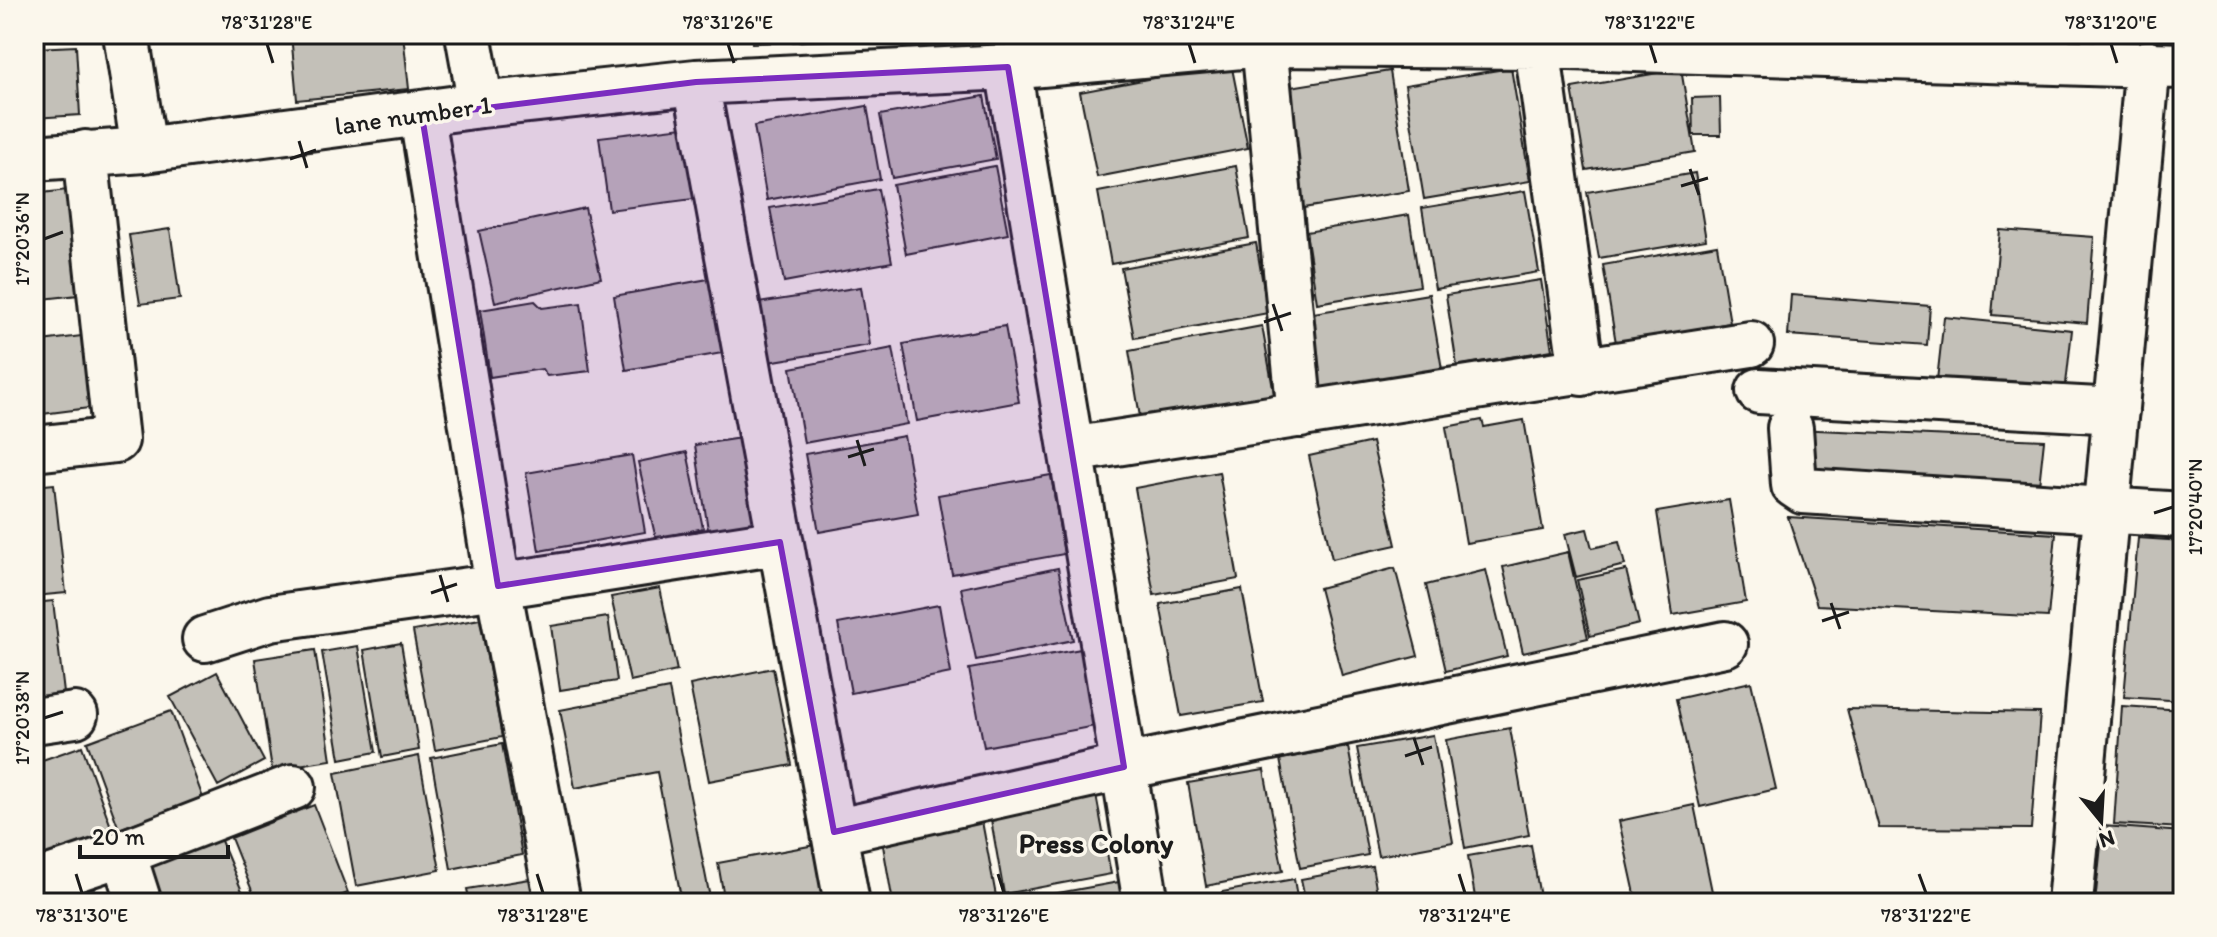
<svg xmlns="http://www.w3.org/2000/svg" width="2217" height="937" font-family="Itim,sans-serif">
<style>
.building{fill:#c3c0b8;stroke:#1c1c1c;stroke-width:2}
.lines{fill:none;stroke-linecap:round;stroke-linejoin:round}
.minor-casing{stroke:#1c1c1c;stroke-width:50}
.minor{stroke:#fbf7ec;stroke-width:44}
.marked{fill:#7b2cbf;fill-opacity:0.2;stroke:#7b2cbf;stroke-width:6;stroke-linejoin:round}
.ticks{fill:none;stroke:#1c1c1c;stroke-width:3}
.labels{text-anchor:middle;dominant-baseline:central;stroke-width:7;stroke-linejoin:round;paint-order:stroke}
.street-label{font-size:26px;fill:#1c1c1c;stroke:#fbf7ec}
.neighbourhood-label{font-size:28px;font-weight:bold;fill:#1c1c1c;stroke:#fbf7ec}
.neatline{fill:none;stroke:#1c1c1c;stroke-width:3}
.ticks-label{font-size:20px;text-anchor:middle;fill:#1c1c1c}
</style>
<rect width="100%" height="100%" fill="#fbf7ec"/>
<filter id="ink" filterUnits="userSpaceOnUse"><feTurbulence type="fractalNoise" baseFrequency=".0125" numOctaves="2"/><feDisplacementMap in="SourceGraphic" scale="16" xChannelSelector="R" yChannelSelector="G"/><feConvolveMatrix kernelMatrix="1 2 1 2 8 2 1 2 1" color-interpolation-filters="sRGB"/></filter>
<g filter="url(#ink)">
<path class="building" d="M 291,34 L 403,34 L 409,89 L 297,100 Z
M 752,34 L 832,34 L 832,40 L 752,43 Z
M 76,46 L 80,115 L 34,118 L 34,48 Z
M 1231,63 L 1248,148 L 1097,177 L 1080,92 Z
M 1511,68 L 1530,181 L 1424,199 L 1405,85 Z
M 1681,69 L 1695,152 L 1586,170 L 1572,88 Z
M 1390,71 L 1409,191 L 1303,208 L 1284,88 Z
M 984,96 L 996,159 L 892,178 L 880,115 Z
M 1720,97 L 1721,135 L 1693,135 L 1692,98 Z
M 867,106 L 880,179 L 767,200 L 754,126 Z
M 691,126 L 701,198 L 609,210 L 599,137 Z
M 995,166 L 1008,234 L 906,254 L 893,185 Z
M 1236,166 L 1249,238 L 1111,264 L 1098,192 Z
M 1695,173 L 1706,240 L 1599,258 L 1587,192 Z
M 878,189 L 892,262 L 784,282 L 770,208 Z
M 67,190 L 78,295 L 34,300 L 34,194 Z
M 1525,191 L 1539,272 L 1435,289 L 1422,208 Z
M 585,208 L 601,278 L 495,302 L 479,231 Z
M 1409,215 L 1420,286 L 1317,303 L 1306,232 Z
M 170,229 L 180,299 L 140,304 L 129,235 Z
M 2000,230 L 2094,237 L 2087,323 L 1992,315 Z
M 1256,243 L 1268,313 L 1134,338 L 1121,268 Z
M 1717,245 L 1730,323 L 1616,343 L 1603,265 Z
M 714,278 L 728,352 L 626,370 L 614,296 Z
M 1541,280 L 1552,350 L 1457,366 L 1446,295 Z
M 861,287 L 870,345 L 768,362 L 758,303 Z
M 1429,294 L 1442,369 L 1319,389 L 1307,314 Z
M 1791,295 L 1930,306 L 1927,345 L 1788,335 Z
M 535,301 L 542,308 L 581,303 L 590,371 L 547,376 L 542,369 L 490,377 L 480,310 Z
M 1944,317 L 2072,330 L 2063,411 L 1935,398 Z
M 1005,326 L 1019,402 L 917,421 L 903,344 Z
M 1262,326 L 1276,405 L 1142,429 L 1129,351 Z
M 97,334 L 105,406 L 34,415 L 34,342 Z
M 893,348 L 907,424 L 804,443 L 791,368 Z
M 2183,402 L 2183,483 L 2177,482 Z
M 1482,420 L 1484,427 L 1524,420 L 1543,530 L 1466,543 L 1446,427 Z
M 1795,429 L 2044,440 L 2038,495 L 1797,479 Z
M 904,436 L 918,514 L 819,532 L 805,454 Z
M 741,438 L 756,528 L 709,536 L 695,445 Z
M 1372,442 L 1396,545 L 1332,559 L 1309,456 Z
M 687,452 L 703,528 L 656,539 L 638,462 Z
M 632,455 L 645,532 L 539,551 L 526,473 Z
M 1219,472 L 1238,579 L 1154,595 L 1135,488 Z
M 1051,475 L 1064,554 L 952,574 L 938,495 Z
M 54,484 L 66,593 L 34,596 L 34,486 Z
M 1729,500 L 1746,602 L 1673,615 L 1657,512 Z
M 1788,517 L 2056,534 L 2048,617 L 1817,605 Z
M 1587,529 L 1592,548 L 1619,542 L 1625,565 L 1576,577 L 1565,534 Z
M 2138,538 L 2183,541 L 2183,701 L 2124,697 Z
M 1568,552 L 1588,638 L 1523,653 L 1503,567 Z
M 1058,568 L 1073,640 L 976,660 L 961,588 Z
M 1395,568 L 1418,656 L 1342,676 L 1319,588 Z
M 1486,570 L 1507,656 L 1446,671 L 1426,585 Z
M 1626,570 L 1639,624 L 1590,636 L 1577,580 Z
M 660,588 L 677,671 L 630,681 L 611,597 Z
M 1242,589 L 1263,702 L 1181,716 L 1160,604 Z
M 53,601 L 66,710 L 34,714 L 34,603 Z
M 939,605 L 951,673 L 851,693 L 838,624 Z
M 608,617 L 617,681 L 560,690 L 551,626 Z
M 480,619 L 502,737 L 435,750 L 413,631 Z
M 401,643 L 419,750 L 382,757 L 364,650 Z
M 358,646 L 376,752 L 340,759 L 322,652 Z
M 1081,649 L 1095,726 L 984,747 L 969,669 Z
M 315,650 L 331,760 L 272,769 L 255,659 Z
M 773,668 L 792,765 L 709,781 L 690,685 Z
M 217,672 L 264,761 L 218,786 L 170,697 Z
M 1751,682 L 1776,789 L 1700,807 L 1676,699 Z
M 669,689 L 711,903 L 682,903 L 657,772 L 575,788 L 560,710 Z
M 2122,706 L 2183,710 L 2183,828 L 2114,824 Z
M 1847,709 L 2040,713 L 2031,829 L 1879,828 Z
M 171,711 L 203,798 L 119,829 L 87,742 Z
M 1510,728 L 1529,835 L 1465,848 L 1446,740 Z
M 1433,735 L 1453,842 L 1378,856 L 1357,748 Z
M 502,744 L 522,855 L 451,869 L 431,758 Z
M 82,746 L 115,838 L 34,866 L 34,763 Z
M 1348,747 L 1368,855 L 1300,868 L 1280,759 Z
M 419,756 L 440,870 L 356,886 L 335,773 Z
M 1264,770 L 1283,871 L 1206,886 L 1188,783 Z
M 1096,795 L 1111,874 L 1004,894 L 990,814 Z
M 314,805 L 348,893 L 322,903 L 257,903 L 231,838 Z
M 1694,805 L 1714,901 L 1637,903 L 1619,821 Z
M 981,816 L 996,896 L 959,903 L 893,903 L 881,834 Z
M 2103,826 L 2183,832 L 2183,903 L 2095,903 Z
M 219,836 L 247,903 L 156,903 L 141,869 Z
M 815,845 L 826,903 L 725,903 L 718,863 Z
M 1531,845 L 1541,903 L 1476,903 L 1468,856 Z
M 1372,866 L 1379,903 L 1306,903 L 1301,879 Z
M 530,879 L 534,903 L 470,903 L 467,889 Z
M 1294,879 L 1298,903 L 1224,903 L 1222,892 Z
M 1119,882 L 1122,903 L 1019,903 L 1019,900 Z"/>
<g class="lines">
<defs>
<path id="minor" d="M 126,34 L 144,150
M 468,34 L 481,105
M 1263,34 L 1264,44 L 1537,46 L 2183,66
M 1537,46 L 1582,373
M 1008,67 L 1146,903
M 422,116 L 498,586 L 558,903
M 34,158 L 144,150 L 481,105 L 696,82
M 1759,391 L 2116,411
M 1790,428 L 1794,485 L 1803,491 L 2183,515
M 34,449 L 116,440 L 85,153
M 1071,450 L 1751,344
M 205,639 L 270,618 L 498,586 L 780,542
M 34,721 L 75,715
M 834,832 L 1124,767 L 1725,644
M 123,853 L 293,787
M 34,883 L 123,853 L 139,903
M 847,903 L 696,82 L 1008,67 L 1264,44 L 1300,415
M 2070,903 L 2148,63"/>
</defs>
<use href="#minor" class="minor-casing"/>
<use href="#minor" class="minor"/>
</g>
</g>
<path class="marked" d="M 1008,67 L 1124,767 L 834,832 L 780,542 L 498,586 L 422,116 L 696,82 Z"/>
<path class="ticks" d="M 267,44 L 273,63M 728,44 L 734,63M 1189,44 L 1195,63M 1650,44 L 1656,63M 2111,44 L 2117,63M 299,141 L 307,168M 290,159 L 316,150M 1690,169 L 1699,195M 1681,186 L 1708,178M 44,239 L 63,232M 1273,304 L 1282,331M 1264,322 L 1291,313M 857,440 L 865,466M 848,457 L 874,449M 2154,513 L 2173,507M 440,575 L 448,602M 431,593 L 457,584M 1831,603 L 1840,629M 1822,621 L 1849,612M 44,718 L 63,712M 1414,738 L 1423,765M 1405,756 L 1432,747M 76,874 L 82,893M 537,874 L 543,893M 998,874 L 1004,893M 1459,874 L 1465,893M 1919,874 L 1926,893"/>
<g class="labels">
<g class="street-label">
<text transform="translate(413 115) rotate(-8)">lane number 1</text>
</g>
<g class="neighbourhood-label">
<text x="1096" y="843">Press Colony</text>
</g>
</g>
<rect width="2217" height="937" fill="none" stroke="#fbf7ec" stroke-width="88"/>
<g transform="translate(2101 821) rotate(162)" stroke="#fbf7ec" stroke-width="6" paint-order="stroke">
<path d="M0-6L14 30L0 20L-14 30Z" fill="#1c1c1c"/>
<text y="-12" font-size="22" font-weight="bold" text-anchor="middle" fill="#1c1c1c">N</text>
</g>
<path d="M80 845v12h148v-12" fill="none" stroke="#1c1c1c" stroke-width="4"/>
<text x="92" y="845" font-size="24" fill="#1c1c1c" stroke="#fbf7ec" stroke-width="6" paint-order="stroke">20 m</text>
<rect x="44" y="44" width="2129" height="849" class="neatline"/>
<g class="ticks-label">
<text x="267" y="29">78°31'28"E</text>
<text x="728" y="29">78°31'26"E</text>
<text x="1189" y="29">78°31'24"E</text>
<text x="1650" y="29">78°31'22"E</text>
<text x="2111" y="29">78°31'20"E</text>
<text transform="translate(22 239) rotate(-90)" y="7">17°20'36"N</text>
<text transform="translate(2195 507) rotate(-90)" y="7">17°20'40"N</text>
<text transform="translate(22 718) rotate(-90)" y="7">17°20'38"N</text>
<text x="82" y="922">78°31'30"E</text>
<text x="543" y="922">78°31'28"E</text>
<text x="1004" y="922">78°31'26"E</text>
<text x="1465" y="922">78°31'24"E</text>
<text x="1926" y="922">78°31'22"E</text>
</g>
</svg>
